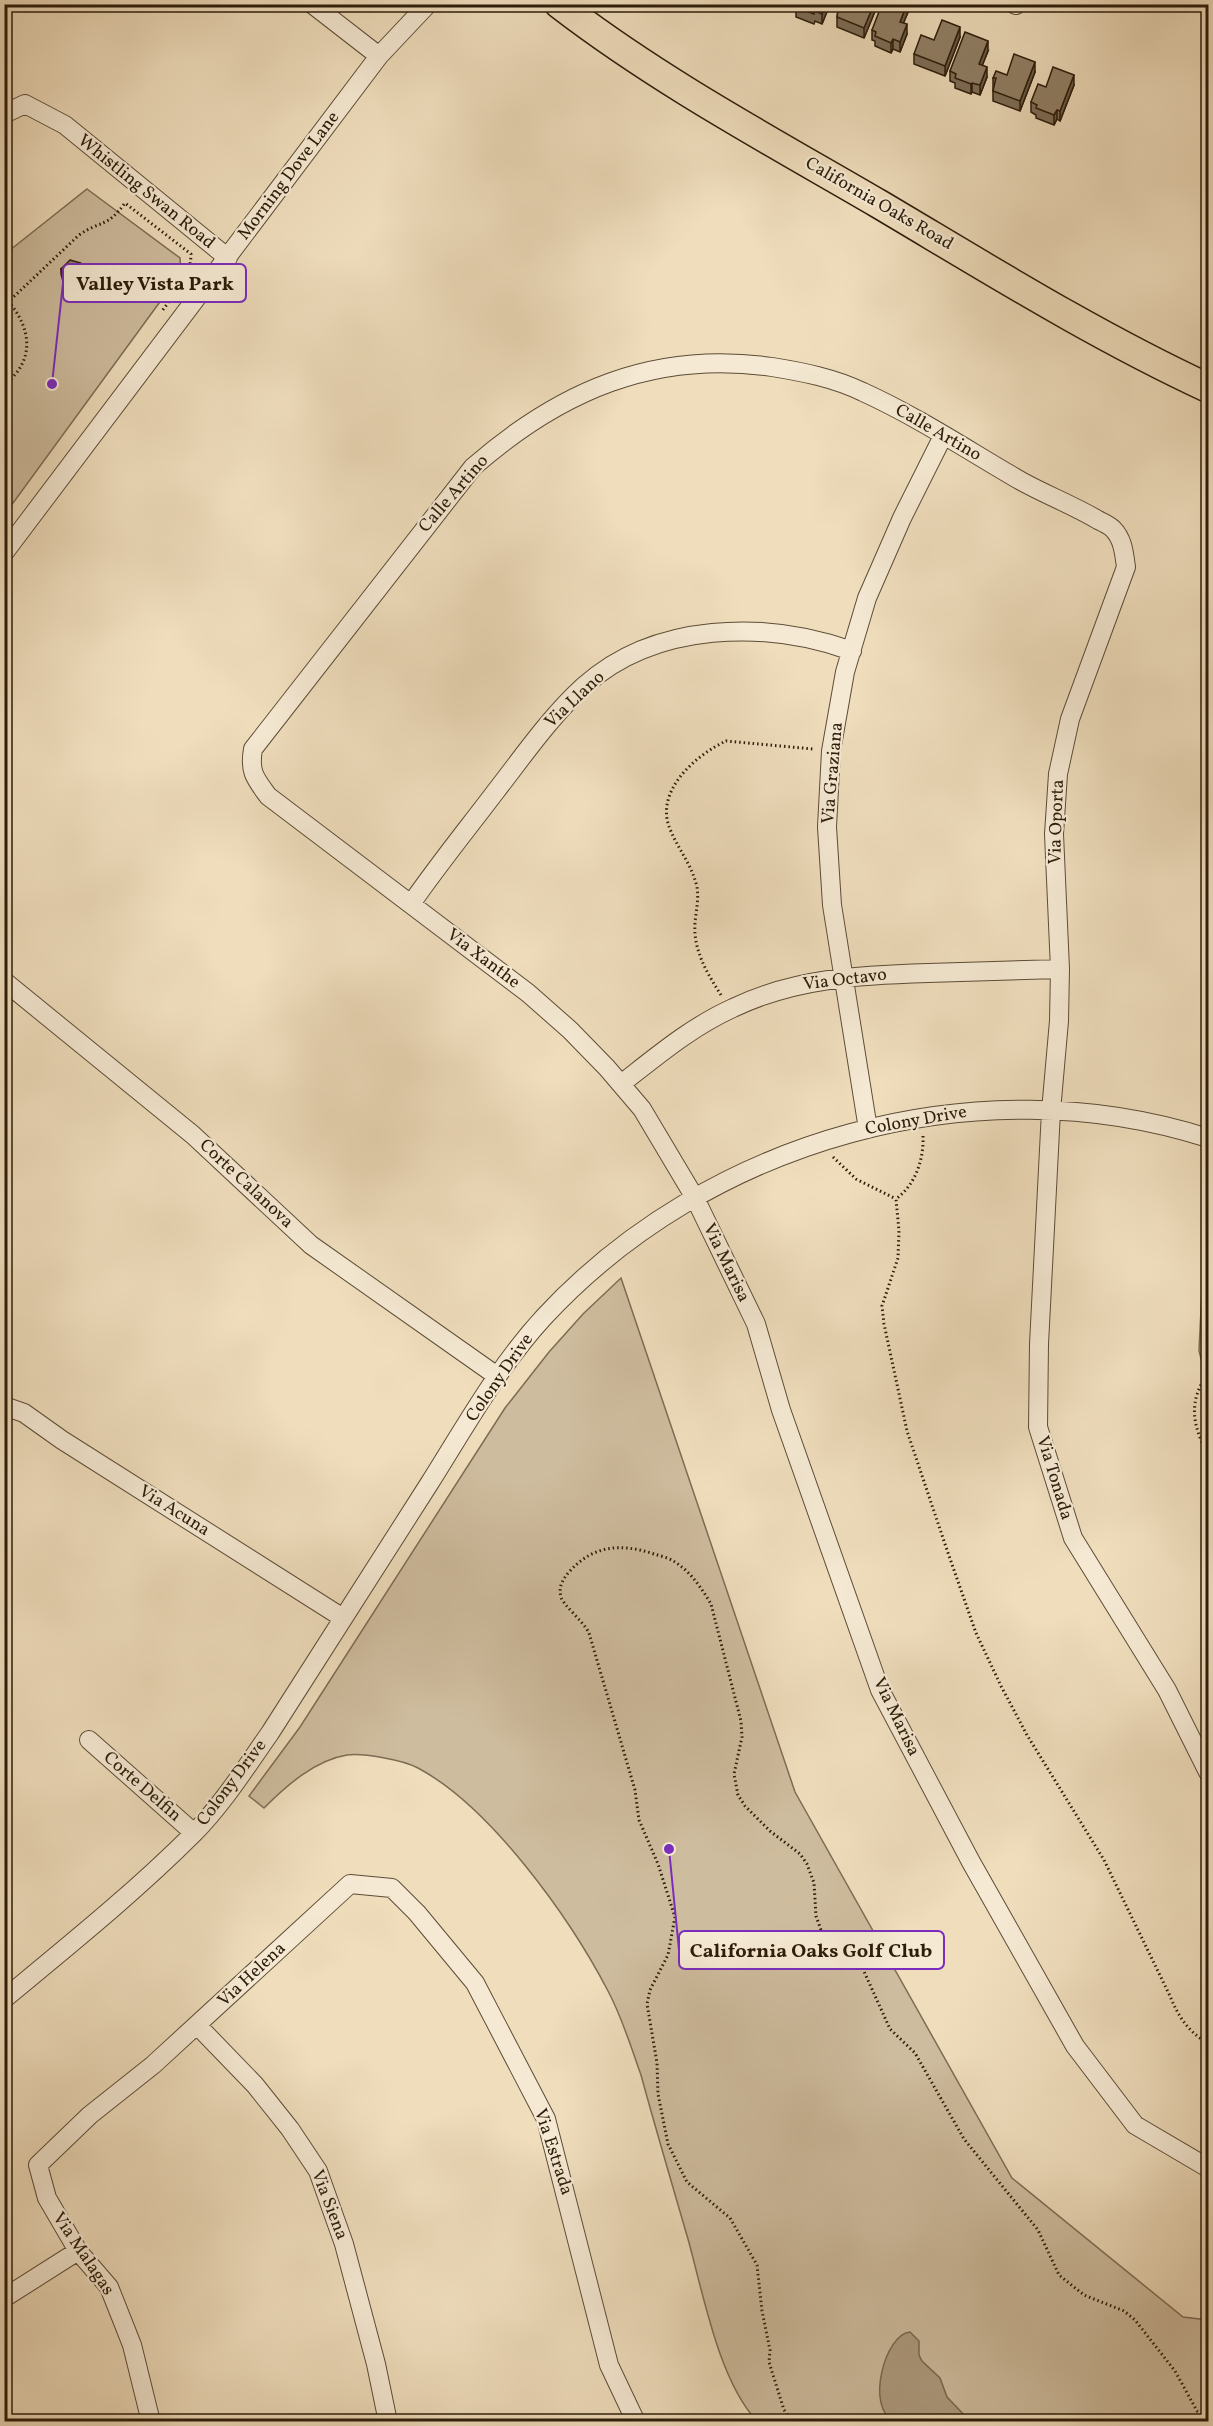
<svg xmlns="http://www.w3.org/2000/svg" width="1213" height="2426" font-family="Vollkorn,serif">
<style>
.green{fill:#cebc9e;stroke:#7d6c54;stroke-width:1.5}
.water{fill:#ad9b7f;stroke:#796850;stroke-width:1.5}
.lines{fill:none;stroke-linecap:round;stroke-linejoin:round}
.minor-casing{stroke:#5d4c36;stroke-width:20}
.primary-casing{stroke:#2c1c0a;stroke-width:31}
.path{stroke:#2c1c0a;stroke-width:3;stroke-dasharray:1.5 3;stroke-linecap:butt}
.minor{stroke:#f5e9d3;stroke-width:18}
.primary{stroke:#efddbc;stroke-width:28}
.wall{fill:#7d6e59;stroke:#2c1c0a;stroke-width:1.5}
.shaded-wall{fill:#665a48;stroke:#2c1c0a;stroke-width:1.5}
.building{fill:#918067;stroke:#2c1c0a;stroke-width:1.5}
.labels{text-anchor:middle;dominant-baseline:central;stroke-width:4.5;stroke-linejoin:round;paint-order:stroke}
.street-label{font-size:18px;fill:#2c1c0a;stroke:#f5e9d3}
.leader{fill:none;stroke:#7b2cbf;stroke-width:2}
.callout-dot{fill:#7b2cbf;stroke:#f5e9d3;stroke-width:2}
.callout{fill:#f5e9d3;stroke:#7b2cbf;stroke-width:2}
.callout-label{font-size:20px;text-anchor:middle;font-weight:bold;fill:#2c1c0a}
</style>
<rect width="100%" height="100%" fill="#efddbc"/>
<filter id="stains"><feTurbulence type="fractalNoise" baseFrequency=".00333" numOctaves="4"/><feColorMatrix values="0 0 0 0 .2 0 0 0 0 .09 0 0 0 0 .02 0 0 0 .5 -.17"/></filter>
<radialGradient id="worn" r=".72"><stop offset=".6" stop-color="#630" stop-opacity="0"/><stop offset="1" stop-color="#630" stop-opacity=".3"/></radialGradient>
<path class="green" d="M 87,189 L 180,258 L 181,273 L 5,514 L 5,254 Z
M 1208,1166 L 1208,1386 L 1199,1351 Z
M 621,1278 L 795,1792 L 1012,2178 L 1183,2317 L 1208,2320 L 1208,2421 L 757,2421 C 719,2381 703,2293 688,2239 C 672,2184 656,2130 641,2075 C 631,2047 622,2017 608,1991 C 570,1918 491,1807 418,1768 C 403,1760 364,1753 347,1755 C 315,1760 286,1786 264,1808 L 249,1796 L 300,1727 L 505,1408 L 549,1352 L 583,1314 Z"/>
<path class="water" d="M 910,2332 L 919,2341 L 919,2355 L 922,2361 L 940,2378 L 947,2397 L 966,2417 L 968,2421 C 953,2422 905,2425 894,2421 C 865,2408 885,2334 910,2332 Z"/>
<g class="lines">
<defs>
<path id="minor" d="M 312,4 L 379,56
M 1014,4 L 1016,5
M 4,114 L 25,104 L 65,125 L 228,258
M 4,553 L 379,56 L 428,4
M 411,904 C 438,865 468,828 496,791 C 524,755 550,717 584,686 C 655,622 766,620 852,651
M 4,981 L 193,1135 L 311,1245 L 497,1376
M 621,1084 C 657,1056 691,1027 733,1008 C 795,978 861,975 928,973 C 972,972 1016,970 1060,969
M 868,1129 L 832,905 L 827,827 L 831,751 L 845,672 L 867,598 L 902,518 L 943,436
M 4,1406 L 24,1413 L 62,1440 L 343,1618
M 89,1740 L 194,1833
M 1208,1772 L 1167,1690 L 1073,1538 L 1038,1427 L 1039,1344 L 1051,1111 L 1059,1021 L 1060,969 L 1054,834 L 1058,774 L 1070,719 L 1126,567 C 1124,553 1123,539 1113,529 C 1109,525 1102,522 1098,520 C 1073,505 1046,495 1021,481 C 969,451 918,417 863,392 C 834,378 803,372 772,367 C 654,350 560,391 473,467 L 253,749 C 249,772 255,778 268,796 L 528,993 L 570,1030 L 607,1068 L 642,1109 L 695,1198 L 756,1324 L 781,1410 L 880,1690 L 971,1862 L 1075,2046 L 1135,2125 L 1208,2168
M 4,1999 C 68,1946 134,1893 193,1834 C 223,1804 246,1767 270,1733 C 323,1650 376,1567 429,1484 C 465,1427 498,1367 544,1317 C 709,1139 977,1064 1208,1138
M 197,2025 L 255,2085 L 290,2129 L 318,2171 L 344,2244 L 376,2364 L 388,2422
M 4,2298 L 78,2251
M 151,2422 L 132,2345 L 109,2287 L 78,2251 L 47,2198 L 38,2165 L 90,2115 L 153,2065 L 350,1884 L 392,1888 L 417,1913 L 475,1983 L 546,2119 L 609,2365 L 636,2422"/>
<path id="primary" d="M 559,4 C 659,81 771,141 879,204 C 987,268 1094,335 1208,388"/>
</defs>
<use href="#minor" class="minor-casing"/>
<use href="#primary" class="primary-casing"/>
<path class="path" d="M 4,306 L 79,235 C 101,220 107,228 125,203 L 191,254 C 191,277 175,293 162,311
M 4,385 C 35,361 32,330 9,302
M 721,995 C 707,973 693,950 695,923 C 696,911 699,899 697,887 C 692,865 678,849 670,829 C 654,791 696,755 726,741 L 813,749
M 923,1136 C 924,1160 915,1185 896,1199 L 899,1231 L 898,1258 L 882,1306 L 884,1324 L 907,1431 L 947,1550 L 976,1633 L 1001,1686 L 1027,1735 L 1104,1860 L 1170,1996 C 1178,2016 1189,2033 1208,2043
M 833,1157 L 856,1179 L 896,1199
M 1208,1373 C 1188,1402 1192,1424 1208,1455
M 793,2422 L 784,2410 L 769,2362 L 770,2350 L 762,2311 L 757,2265 L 730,2218 L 687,2182 L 668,2144 L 658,2094 L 657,2063 L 647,2004 L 650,1990 L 668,1955 L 675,1917 L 658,1864 L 639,1820 L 635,1790 L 589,1633 C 583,1621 563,1605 561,1597 C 558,1587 563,1579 569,1572 C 593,1545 621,1543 654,1554 C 661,1556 669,1558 675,1562 C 691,1572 702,1589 711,1604 L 741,1721 L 742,1737 L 734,1774 L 738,1795 L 745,1806 L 770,1831 L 800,1854 L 807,1864 L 814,1883 L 816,1916 L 822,1933 L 831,1944 L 862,1967 L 890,2029 L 915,2053 L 964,2139 L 1038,2230 L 1059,2275 L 1084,2295 L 1124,2311 L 1135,2320 L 1175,2371 L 1197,2411 L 1208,2417"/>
<use href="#minor" class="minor"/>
<use href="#primary" class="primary"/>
</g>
<path class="wall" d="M 771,4 L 789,4 L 786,11 Z
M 794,4 L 830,4 L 822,24 L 815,21 L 814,24 L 796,17 L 796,11 L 794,10 Z
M 839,4 L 878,4 L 864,38 L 837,27 L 837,17 Z
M 908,4 L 908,12 L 903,23 L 907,34 L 900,52 L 893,49 L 891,53 L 875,46 L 875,41 L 872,40 L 872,30 Z
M 960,37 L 945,76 L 914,64 L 914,54 L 934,40 Z
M 988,51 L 982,65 L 987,77 L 980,95 L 972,92 L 971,94 L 955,88 L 955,83 L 950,81 L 950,71 Z
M 1035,72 L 1020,111 L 993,101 L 993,78 L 1007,75 Z
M 1074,85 L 1060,121 L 1057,119 L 1054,125 L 1036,118 L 1036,115 L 1031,112 L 1031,102 L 1046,87 Z
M 61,269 L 84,279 L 75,287 L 64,285 L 61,274 Z"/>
<path class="shaded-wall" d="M 826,4 L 830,4 L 822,24 L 822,14 Z
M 874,4 L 878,4 L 864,38 L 864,28 Z
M 907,4 L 908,4 L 908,12 L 900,32 L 900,22 Z
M 907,24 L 907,34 L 900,52 L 900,42 Z
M 960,27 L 960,37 L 945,76 L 945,66 Z
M 893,39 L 893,49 L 891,53 L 891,43 Z
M 988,41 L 988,51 L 979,74 L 979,64 Z
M 1035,62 L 1035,72 L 1020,111 L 1020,101 Z
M 987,67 L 987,77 L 980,95 L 980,85 Z
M 1074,75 L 1074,85 L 1060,121 L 1060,111 Z
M 972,83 L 972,92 L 971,94 L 971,84 Z
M 1057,110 L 1057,119 L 1054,125 L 1054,115 Z
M 84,274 L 84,279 L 75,287 L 75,282 Z"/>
<path class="building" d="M 797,4 L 826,4 L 822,14 L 815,11 L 814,14 L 796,7 Z
M 839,4 L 874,4 L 864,28 L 837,17 Z
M 882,4 L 907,4 L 900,22 L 907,24 L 900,42 L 893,39 L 891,43 L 875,36 L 876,32 L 872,30 Z
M 942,20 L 960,27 L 945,66 L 914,54 L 921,35 L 934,40 Z
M 965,32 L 988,41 L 979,64 L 987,67 L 980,85 L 972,83 L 971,84 L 955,78 L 956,74 L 950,71 Z
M 1014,54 L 1035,62 L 1020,101 L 993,91 L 996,78 L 993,78 L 996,71 L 1007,75 Z
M 1053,67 L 1074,75 L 1060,111 L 1057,110 L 1054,115 L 1036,108 L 1037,105 L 1031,102 L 1038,84 L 1046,87 Z
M 70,260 L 81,263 L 84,274 L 75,282 L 64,280 L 61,269 Z"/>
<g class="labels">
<g class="street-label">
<text transform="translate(289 176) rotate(-53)">Morning Dove Lane</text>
<text transform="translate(146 192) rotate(39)">Whistling Swan Road</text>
<text transform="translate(879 204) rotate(30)">California Oaks Road</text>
<text transform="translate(938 433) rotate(30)">Calle Artino</text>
<text transform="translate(454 494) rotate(-49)">Calle Artino</text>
<text transform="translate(575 700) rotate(-43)">Via Llano</text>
<text transform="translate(833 773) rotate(-85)">Via Graziana</text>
<text transform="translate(1057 822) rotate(-88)">Via Oporta</text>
<text transform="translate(483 959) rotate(37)">Via Xanthe</text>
<text transform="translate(845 980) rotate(-7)">Via Octavo</text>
<text transform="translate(916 1121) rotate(-10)">Colony Drive</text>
<text transform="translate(246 1184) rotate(43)">Corte Calanova</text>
<text transform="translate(726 1263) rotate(64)">Via Marisa</text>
<text transform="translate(500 1378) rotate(-55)">Colony Drive</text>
<text transform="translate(1054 1478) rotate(73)">Via Tonada</text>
<text transform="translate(174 1511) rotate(32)">Via Acuna</text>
<text transform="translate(896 1717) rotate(64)">Via Marisa</text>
<text transform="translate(232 1783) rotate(-53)">Colony Drive</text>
<text transform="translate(142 1787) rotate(41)">Corte Delfin</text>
<text transform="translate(252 1975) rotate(-43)">Via Helena</text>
<text transform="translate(553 2152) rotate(72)">Via Estrada</text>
<text transform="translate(329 2205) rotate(69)">Via Siena</text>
<text transform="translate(83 2254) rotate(56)">Via Malagas</text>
</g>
</g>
<path class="leader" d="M52 384L63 283M669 1849L679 1950"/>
<g class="callout-dot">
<circle cx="52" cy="384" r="6"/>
<circle cx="669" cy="1849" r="6"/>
</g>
<g class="callout">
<rect x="63" y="264" width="183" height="38" rx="6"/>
<rect x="679" y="1931" width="265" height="38" rx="6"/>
</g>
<g class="callout-label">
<text x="155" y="290">Valley Vista Park</text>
<text x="811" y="1957">California Oaks Golf Club</text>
</g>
<rect width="1213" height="2426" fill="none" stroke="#efddbc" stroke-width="24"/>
<rect x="6" y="6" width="1201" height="2414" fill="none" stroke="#2c1c0a" stroke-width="3"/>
<rect x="12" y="12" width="1189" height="2402" fill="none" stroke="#2c1c0a" stroke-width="1.5"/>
<rect width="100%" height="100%" filter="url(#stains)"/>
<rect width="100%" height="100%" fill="url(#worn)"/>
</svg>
